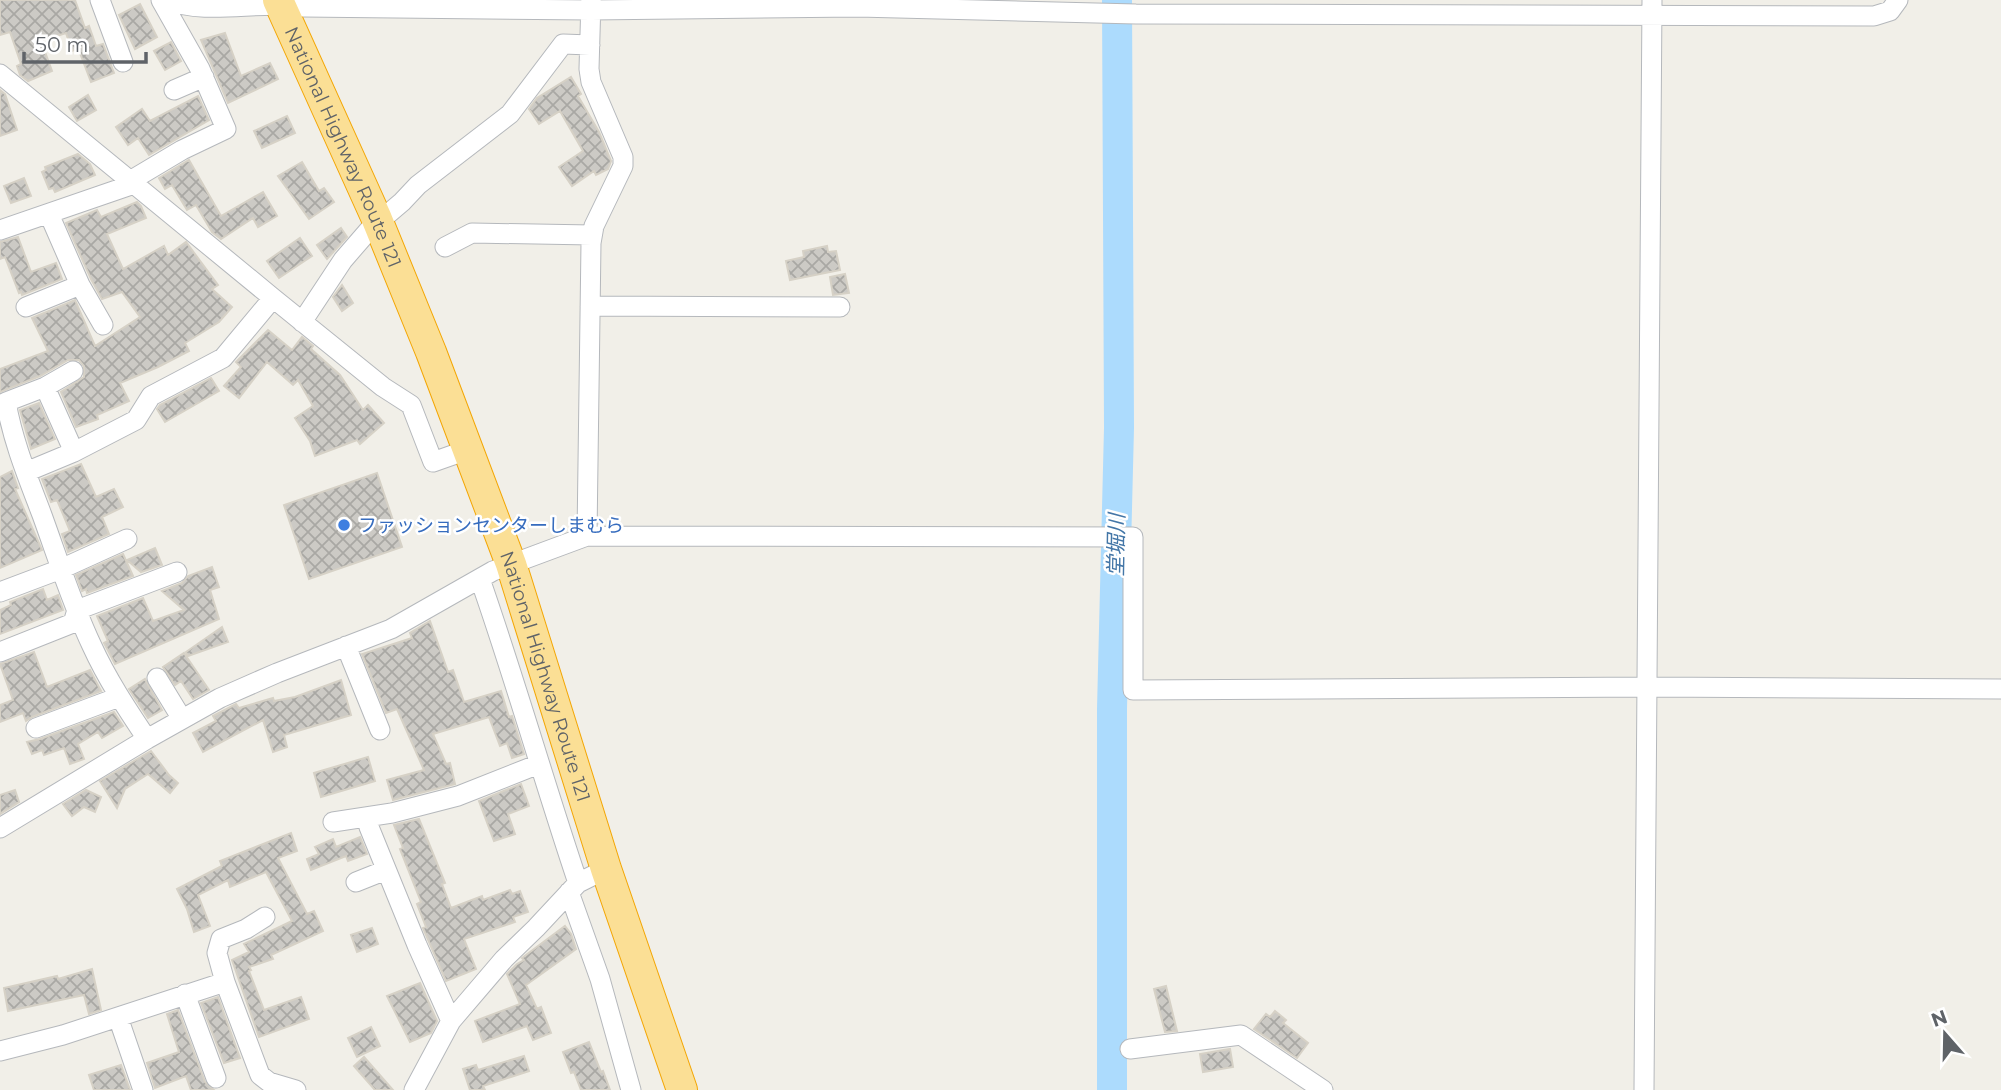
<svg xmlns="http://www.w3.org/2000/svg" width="2001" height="1090" font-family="Montserrat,'Noto Sans JP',sans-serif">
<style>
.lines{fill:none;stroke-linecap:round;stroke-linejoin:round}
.river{stroke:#acdbfd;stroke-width:30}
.building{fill:url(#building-cross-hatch);stroke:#d6d1c6;stroke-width:2}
.minor-casing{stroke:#b5b8bc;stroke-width:21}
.highway-casing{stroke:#f3a605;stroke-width:32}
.minor{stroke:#fff;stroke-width:19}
.highway{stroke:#fbdf95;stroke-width:30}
.shop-dot{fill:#3f7fe0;stroke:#fff;stroke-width:2.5}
.labels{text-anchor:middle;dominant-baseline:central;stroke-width:5;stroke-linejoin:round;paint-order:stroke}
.street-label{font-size:19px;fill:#5f6368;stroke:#fff}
.shop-label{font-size:19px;fill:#366cbe;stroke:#fff;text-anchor:start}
.water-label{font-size:21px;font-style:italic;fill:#4376a7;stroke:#fff}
</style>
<defs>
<pattern id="building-cross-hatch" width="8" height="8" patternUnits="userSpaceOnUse" patternTransform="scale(1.75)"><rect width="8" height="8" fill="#cccac5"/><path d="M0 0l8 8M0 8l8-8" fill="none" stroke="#a9a8a4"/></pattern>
</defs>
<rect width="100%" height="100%" fill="#f1efe8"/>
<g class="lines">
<path class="river" d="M 1112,1090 L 1112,709 L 1119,428 L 1117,0"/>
</g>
<path class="building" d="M 0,0 L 75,0 L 85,28 L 89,26 L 96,46 L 103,44 L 114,73 L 91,82 L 78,48 L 72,51 L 66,33 L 41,41 L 52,71 L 28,81 L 20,75 L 17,66 L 21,64 L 10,32 L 0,35 Z
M 140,4 L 157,37 L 135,49 L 119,15 Z
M 225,33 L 241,76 L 270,63 L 278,79 L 228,103 L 201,40 Z
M 171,42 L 181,61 L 165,70 L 154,51 Z
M 571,77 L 581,94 L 578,96 L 599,132 L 611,161 L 608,169 L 596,175 L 594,171 L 572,186 L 559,167 L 583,151 L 560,111 L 539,124 L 529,109 L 537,98 Z
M 0,90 L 5,94 L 17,130 L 0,136 Z
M 88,95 L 96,110 L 77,121 L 69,107 Z
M 198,96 L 209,120 L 149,155 L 138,138 L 128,145 L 116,127 L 142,109 L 150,121 Z
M 287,116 L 295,133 L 262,148 L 254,131 Z
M 78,154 L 90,164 L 95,175 L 55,192 L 53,188 L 49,189 L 42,172 L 46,170 L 45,167 Z
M 189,160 L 221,216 L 263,192 L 277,216 L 258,227 L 253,218 L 221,239 L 212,232 L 196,205 L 187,210 L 172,185 L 165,189 L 159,178 Z
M 302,162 L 319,191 L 324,188 L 334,202 L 309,219 L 278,176 Z
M 24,178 L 31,196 L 11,203 L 4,186 Z
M 137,202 L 141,206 L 146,218 L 107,234 L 123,269 L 164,246 L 168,255 L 186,242 L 218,285 L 212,289 L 232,307 L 219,322 L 185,343 L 189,351 L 158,367 L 120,383 L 129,401 L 97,415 L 98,419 L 76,427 L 61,392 L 84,377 L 84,366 L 79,360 L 68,360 L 40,376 L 0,392 L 0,369 L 48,351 L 32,318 L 75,300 L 95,346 L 140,317 L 122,292 L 102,299 L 91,279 L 66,223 L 97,210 L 101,217 Z
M 341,228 L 347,237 L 327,259 L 317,245 Z
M 18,237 L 31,272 L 56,263 L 62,279 L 22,295 L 21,292 L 19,293 L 5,257 L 0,259 L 0,242 Z
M 300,238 L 312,256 L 279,278 L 267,261 Z
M 827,246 L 828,252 L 836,251 L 840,270 L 790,280 L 786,261 L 804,257 L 803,251 Z
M 845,274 L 849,293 L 833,295 L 830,277 Z
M 342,285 L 353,303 L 342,311 L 333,297 Z
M 268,330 L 292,350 L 302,337 L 313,346 L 311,349 L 340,375 L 363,410 L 368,405 L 384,423 L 360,444 L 357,440 L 315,456 L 310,441 L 295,418 L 313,406 L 298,380 L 293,385 L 267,362 L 239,398 L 224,386 L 241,367 L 236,362 Z
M 211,378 L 219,391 L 165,422 L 157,409 L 160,405 Z
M 39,403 L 55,439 L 31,449 L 20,410 Z
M 81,464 L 96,497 L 114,489 L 123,507 L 102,517 L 109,534 L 68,552 L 62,534 L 70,531 L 57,500 L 51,502 L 42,479 Z
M 12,471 L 18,488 L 15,489 L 42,550 L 0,568 L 0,477 Z
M 377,473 L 402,547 L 309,579 L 284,505 Z
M 155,548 L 162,565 L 141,572 L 127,560 Z
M 123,554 L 133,576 L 87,593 L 86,589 L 82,591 L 76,575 Z
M 212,567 L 219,587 L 210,590 L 219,619 L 115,664 L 104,643 L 108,641 L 97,616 L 143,598 L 153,621 L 184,610 L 162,591 L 182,583 L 188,576 Z
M 43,589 L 47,600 L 58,595 L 63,610 L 0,634 L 0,610 L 11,605 L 10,602 Z
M 430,621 L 448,672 L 453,670 L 464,702 L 501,691 L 509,717 L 512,716 L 524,754 L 512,758 L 507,743 L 500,746 L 489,717 L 433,734 L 446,764 L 450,763 L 455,784 L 393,800 L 387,780 L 424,770 L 397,709 L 386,713 L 362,654 L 412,638 L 410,633 Z
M 222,627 L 228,642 L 188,656 L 186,652 Z
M 34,652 L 47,687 L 90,670 L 101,691 L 32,717 L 26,721 L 23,713 L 0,722 L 0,705 L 13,700 L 0,664 Z
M 184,653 L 209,690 L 193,699 L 181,681 L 175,685 L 163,667 Z
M 145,679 L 162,710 L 148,718 L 129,689 Z
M 341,680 L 351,715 L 284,735 L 287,747 L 273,752 L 263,720 L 203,752 L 193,733 L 216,721 L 213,716 L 236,704 L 239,708 L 273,698 L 274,701 L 295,697 Z
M 114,712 L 123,726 L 102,738 L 98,732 L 78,744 L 84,759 L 70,764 L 64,748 L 44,755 L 42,750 L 32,754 L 27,742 L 40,739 Z
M 151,751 L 169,775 L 178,783 L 170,793 L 148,774 L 125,789 L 117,808 L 100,781 Z
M 368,757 L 375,781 L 321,797 L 314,773 Z
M 521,784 L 529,806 L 508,814 L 515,834 L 494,841 L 479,801 Z
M 15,790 L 19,802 L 0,814 L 0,795 Z
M 86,790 L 101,797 L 95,812 L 84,807 L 72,816 L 63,804 Z
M 419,819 L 445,883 L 442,884 L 451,908 L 482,896 L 483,900 L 510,890 L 512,894 L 520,891 L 528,912 L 513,917 L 515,922 L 464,939 L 476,969 L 446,981 L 423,928 L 426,927 L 417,904 L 421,902 L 400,849 L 403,848 L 394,825 Z
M 291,833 L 297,851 L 278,858 L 307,914 L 314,911 L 323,931 L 271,955 L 273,959 L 249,967 L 251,970 L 249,971 L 264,1010 L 301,997 L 309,1019 L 259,1037 L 232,960 L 249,952 L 244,944 L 292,921 L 266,872 L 230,887 L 228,880 L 198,895 L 210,926 L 194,932 L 187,909 L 177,889 L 222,866 L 220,861 Z
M 360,837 L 367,854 L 348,861 L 346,856 L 311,870 L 307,859 L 319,854 L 315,847 L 333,839 L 336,847 Z
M 565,926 L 571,934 L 576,949 L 526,985 L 537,1009 L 541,1007 L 551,1033 L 533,1040 L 527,1026 L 483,1042 L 475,1021 L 520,1004 L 507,974 L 517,964 L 524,960 L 522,958 L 526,955 Z
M 372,928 L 378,944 L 357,952 L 351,935 Z
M 92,969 L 101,1010 L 89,1014 L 84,995 L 8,1011 L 4,988 L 57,976 L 58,979 Z
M 420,983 L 437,1021 L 431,1033 L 410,1042 L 387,996 Z
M 1166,986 L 1177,1031 L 1165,1032 L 1154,989 Z
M 218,997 L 240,1058 L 224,1063 L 201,1003 Z
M 178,1010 L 205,1082 L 214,1090 L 191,1090 L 186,1076 L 155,1088 L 147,1063 L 179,1052 L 167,1014 Z
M 1275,1011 L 1286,1020 L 1283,1023 L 1308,1043 L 1297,1058 L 1254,1029 L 1266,1014 L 1270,1017 Z
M 371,1027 L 380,1046 L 357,1057 L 348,1038 Z
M 589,1042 L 601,1072 L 603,1071 L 610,1090 L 581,1090 L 574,1072 L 571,1073 L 563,1052 Z
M 1230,1049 L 1233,1067 L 1203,1072 L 1200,1054 Z
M 524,1056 L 529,1071 L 483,1086 L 485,1090 L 470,1090 L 463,1069 L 476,1065 L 478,1070 Z
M 364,1057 L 393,1090 L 375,1090 L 354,1066 Z
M 121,1065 L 130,1090 L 94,1090 L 89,1075 Z"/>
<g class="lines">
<defs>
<path id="minor" d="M 100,0 L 123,62
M 166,0 C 209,16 258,0 303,7 L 591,10 L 858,7 L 1136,14 L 1874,16 L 1890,11 L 1898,0
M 0,74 L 273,298 L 383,387 L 411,405 L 433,462 L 467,450
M 174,90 L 204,77
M 130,181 L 182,150 L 226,129 L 200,69 L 161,0
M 49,214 L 80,285 L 103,325
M 0,230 L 134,184
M 445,247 L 472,233 L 592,235
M 590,306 L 840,307
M 26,307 L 80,285
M 302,322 L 343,260 L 369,230 L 402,202 L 418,185 L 510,114 L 563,44 L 590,45
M 73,371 L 45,387 L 6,402 C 13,442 28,478 42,515 C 58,559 72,604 92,646 C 107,679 127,709 147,739
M 45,387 L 74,452
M 26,472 L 74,452 L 136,420 L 151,396 L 223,358 L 273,298
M 587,536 L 591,243 L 594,226 L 623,166 L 623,157 L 591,82 L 589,69 L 591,0
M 480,579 C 515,679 544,782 578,883
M 0,592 L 61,569 L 127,539
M 346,646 L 380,730
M 0,652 L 73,623 L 77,610 L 177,572
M 157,678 L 182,719
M 36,728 L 119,697
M 333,822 L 392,813 L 458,796 L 539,764
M 369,827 L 417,945 L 451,1021
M 0,828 L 147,739 L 220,698 L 277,673 L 391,629 L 493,571 L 587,536 L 1133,537 L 1133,690 L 1648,687 L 2001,689
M 356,882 L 386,870
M 569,892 L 600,979 L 631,1090
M 225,982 L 217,953 L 221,939 L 246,929 L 265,917
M 185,994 L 216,1078
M 118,1017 L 143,1090
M 1130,1049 L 1241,1035 L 1323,1090
M 0,1051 L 63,1035 L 225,982 L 260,1075 L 269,1082 L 296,1090
M 414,1090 L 451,1021 L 504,959 L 536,928 L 578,883 L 606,869
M 1644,1090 L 1652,0"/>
<g id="highway">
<path id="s1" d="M 278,0 L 376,217 L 431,352 L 511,564 L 606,869 L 682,1090"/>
</g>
</defs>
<use href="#minor" class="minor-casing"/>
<use href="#highway" class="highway-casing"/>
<use href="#minor" class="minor"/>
<use href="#highway" class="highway"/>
</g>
<circle class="shop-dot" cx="344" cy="525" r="7"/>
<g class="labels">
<g class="street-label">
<text stroke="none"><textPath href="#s1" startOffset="161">National Highway Route 121</textPath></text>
<text stroke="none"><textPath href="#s1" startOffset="728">National Highway Route 121</textPath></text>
</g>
<g class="shop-label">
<text x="358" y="525">ファッションセンターしまむら</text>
</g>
<g class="water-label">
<text transform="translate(1116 545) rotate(-89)">堂堀川</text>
</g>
</g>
<g transform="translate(1945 1034) rotate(340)" stroke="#ffffff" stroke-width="5" paint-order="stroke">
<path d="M0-5L12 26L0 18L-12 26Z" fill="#5f6368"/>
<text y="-10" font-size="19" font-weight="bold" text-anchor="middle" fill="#5f6368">N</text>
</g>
<path d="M24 52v10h122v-10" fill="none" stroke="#5f6368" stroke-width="3.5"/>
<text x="35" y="52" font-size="21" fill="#5f6368" stroke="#ffffff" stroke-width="5" paint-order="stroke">50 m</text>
</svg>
